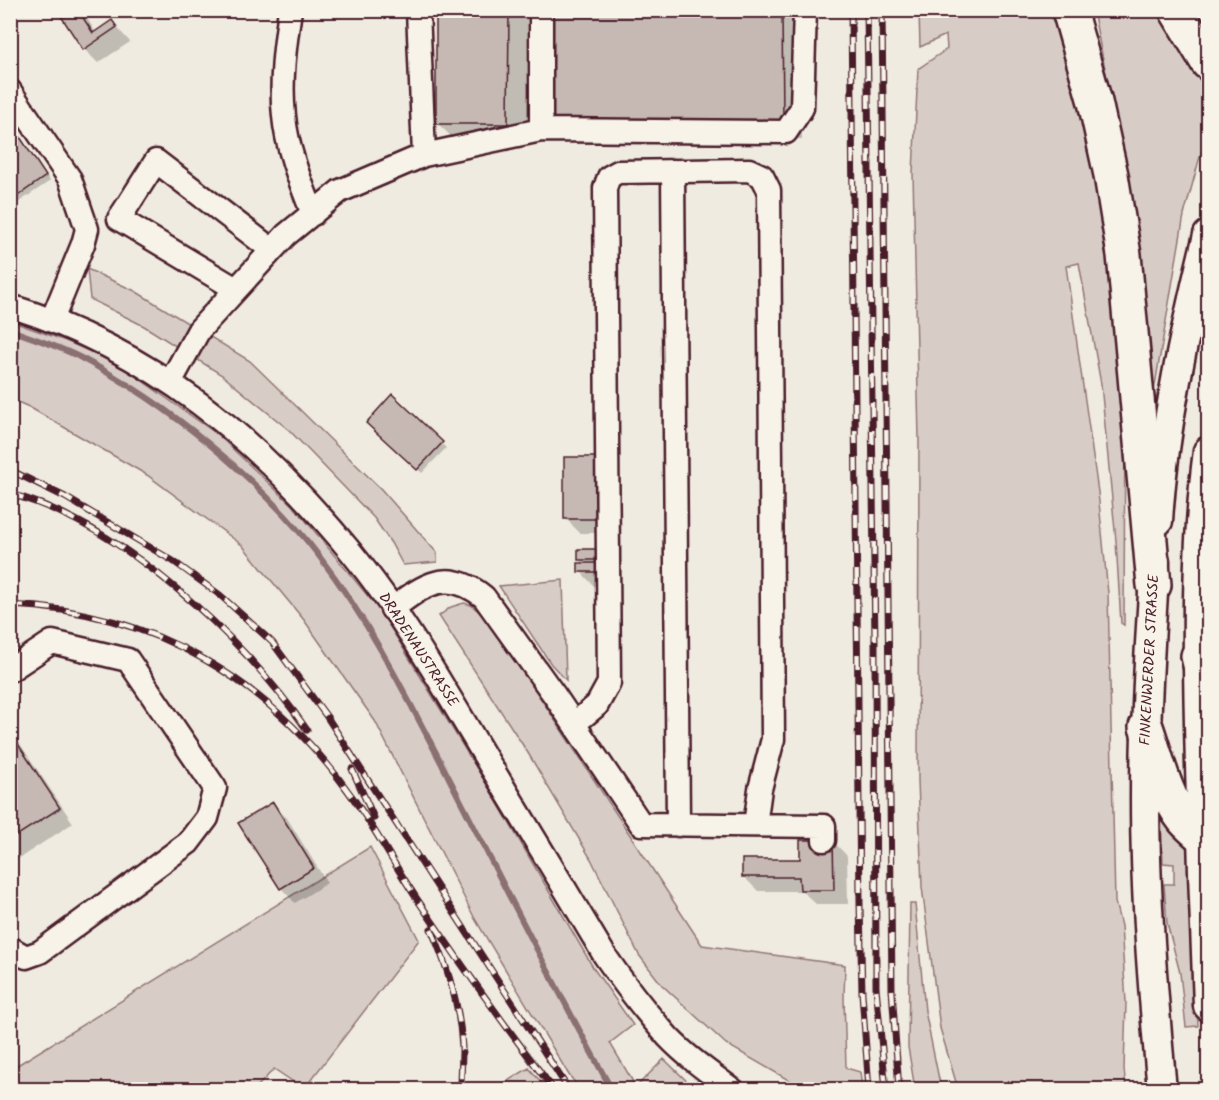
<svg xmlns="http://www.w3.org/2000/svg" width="1219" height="1100" font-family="Kalam,sans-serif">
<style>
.green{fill:#d8cdc6;stroke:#917678;stroke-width:1.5}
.shadow{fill:#0003}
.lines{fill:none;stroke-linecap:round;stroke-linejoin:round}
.stream{stroke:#8b6f72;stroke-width:6}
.building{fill:#c6b8b3;stroke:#4a1f2b;stroke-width:1.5}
.minor-casing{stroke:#4a1f2b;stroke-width:27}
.major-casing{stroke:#4a1f2b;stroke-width:33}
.highway-casing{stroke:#4a1f2b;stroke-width:38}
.minor{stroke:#f7f3e8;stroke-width:22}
.major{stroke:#f7f3e8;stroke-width:28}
.highway{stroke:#f7f3e8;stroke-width:33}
.rail-casing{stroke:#4a1f2b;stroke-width:7}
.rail{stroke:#f7f3e8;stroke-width:4.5;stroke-dasharray:14;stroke-linecap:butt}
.labels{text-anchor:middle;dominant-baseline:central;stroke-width:4.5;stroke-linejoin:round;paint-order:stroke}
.street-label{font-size:15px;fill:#4a1f2b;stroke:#f7f3e8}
</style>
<rect width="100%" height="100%" fill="#f0ebe0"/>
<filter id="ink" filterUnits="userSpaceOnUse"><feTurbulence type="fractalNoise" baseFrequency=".0167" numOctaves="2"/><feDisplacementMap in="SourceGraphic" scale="12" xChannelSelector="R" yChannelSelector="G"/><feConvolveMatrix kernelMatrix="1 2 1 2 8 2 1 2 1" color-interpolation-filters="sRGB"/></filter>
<g filter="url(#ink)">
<path class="green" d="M 919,11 L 1050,11 L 1078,89 L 1111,250 L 1125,395 L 1124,625 L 1121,623 L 1116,541 L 1101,384 L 1079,263 L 1066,266 L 1098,492 L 1108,593 L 1115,902 L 1121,926 L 1126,1002 L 1124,1069 L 1126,1089 L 958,1089 L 940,1028 L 922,887 L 918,780 L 919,439 L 913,173 L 918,69 L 947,49 L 946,35 L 920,47 Z
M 1093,11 L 1156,11 L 1208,93 L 1208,133 L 1199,160 L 1184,215 L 1153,397 L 1117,127 Z
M 87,269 L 135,291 L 250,361 L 381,489 L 437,553 L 437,562 L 403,565 L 391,543 L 374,518 L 289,430 L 222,375 L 144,326 L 90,299 Z
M 10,321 L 66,341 L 120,365 L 218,435 L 297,510 L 381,612 L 493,795 L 594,969 L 633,1025 L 610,1043 L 636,1087 L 664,1059 L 695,1089 L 580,1089 L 569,1075 L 475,919 L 375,721 L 304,620 L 242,545 L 147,475 L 29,407 L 11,399 Z
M 563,580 L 566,680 L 551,664 L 499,586 Z
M 464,603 L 471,605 L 490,621 L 702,945 L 845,965 L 844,998 L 846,1068 L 860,1072 L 862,1089 L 804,1089 L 726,1044 L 662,985 L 639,955 L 591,859 L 528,753 L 439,616 L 451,607 Z
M 1161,816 L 1168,820 L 1189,847 L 1198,1026 L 1186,1027 L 1180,973 L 1167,923 L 1164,884 L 1174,884 L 1174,864 L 1163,863 Z
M 370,847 L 419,940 L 304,1089 L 274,1069 L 255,1089 L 11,1089 L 11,1069 Z
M 910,904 L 915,904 L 925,1011 L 941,1089 L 915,1089 L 908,1047 Z
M 529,1068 L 547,1089 L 496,1089 L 496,1088 Z"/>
<path class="shadow" d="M 59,10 L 82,10 L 96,33 L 112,22 L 130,42 L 98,63 L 84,49 Z
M 437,10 L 527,10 L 527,143 L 457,142 L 437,123 Z
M 551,10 L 800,10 L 802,139 L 572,142 L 552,123 Z
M 10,131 L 18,134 L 50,181 L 10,208 Z
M 392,397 L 446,448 L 422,473 L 368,423 Z
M 596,459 L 610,533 L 580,533 L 565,518 Z
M 597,551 L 611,585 L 594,586 L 580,571 L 585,565 L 580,560 Z
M 10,729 L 73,823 L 18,859 L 10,851 Z
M 272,804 L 287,818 L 327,883 L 295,903 L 281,888 Z
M 833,841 L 847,856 L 848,904 L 816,904 L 802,891 L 758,891 L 744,877 L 801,860 Z"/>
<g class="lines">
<path class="stream" d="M 14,331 C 37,340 61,347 83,359 C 167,403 261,480 319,556 C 372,625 410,703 450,780 C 503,883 555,988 612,1090"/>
</g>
<path class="building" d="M 57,10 L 78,10 L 93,33 L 112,20 L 117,27 L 83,50 Z
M 436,10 L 509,10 L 508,124 L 436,124 Z
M 550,10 L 782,10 L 783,120 L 551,124 Z
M 14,128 L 46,176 L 10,201 L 10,130 Z
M 392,394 L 443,442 L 417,470 L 366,423 Z
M 564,457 L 596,457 L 596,519 L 564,519 Z
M 578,549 L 598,549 L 597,560 L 578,560 Z
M 578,563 L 597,563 L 597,572 L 578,572 Z
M 10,732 L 60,808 L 10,840 Z
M 273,802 L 314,868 L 280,889 L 238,823 Z
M 800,840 L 833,840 L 834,890 L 800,890 L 799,877 L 742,877 L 742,859 L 800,859 Z"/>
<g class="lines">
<defs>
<path id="minor" d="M 290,10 C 285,45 280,81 284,116 C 287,150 301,183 313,214
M 418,10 L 424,155
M 541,10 L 541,130
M 10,91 L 70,179 L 87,229 L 83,244 L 52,320
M 673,171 L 678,825
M 236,289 L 119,219 L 156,161 L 272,250
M 10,306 C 152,350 258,439 351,552 C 404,617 447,693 490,765 C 529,829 567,892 605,956 C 624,984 645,1011 668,1037 C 687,1057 710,1073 733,1090
M 171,381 L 199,330 L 286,235 L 340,191 L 424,155 L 541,130 L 786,132 L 802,108 L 805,10
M 392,609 C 424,585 447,567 484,597 L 555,696 L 641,824 L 824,826 L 824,840
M 10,670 L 52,642 L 128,660 L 215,788 L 207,818 L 188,843 L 40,952 L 26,957 L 10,948
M 574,724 L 597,705 L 609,683 L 605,188 L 609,177 L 618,172 L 749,170 L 762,176 L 769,190 L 773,739 L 760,789 L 755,825"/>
<path id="major" d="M 1208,451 C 1196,541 1197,633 1199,724 C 1201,818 1204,912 1208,1006
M 1158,521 C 1164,424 1185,329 1208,235
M 1155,561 C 1150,640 1145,719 1145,798 C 1145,895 1153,993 1162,1090"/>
<path id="highway" d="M 1069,10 L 1095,102 L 1111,175 L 1124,255 L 1154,585
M 1176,10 L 1208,63
M 1198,656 L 1208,698
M 1146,727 C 1156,755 1165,796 1184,820 C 1191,828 1200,835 1208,842"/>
</defs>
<use href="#minor" class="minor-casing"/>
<use href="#major" class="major-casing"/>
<use href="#highway" class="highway-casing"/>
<use href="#minor" class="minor"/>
<use href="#major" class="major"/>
<use href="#highway" class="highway"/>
<defs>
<path id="rail" d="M 851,10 L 860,904 L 862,993 L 869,1090
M 867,10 L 875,645 L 876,987 L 886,1090
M 882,10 L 892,990 L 899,1090
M 10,470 L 65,497 L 173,561 L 220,595 L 272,642 L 327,717 L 569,1090
M 10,494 C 120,523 244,638 307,730
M 10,605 C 155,611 271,681 353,798 C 377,832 396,868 419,902 C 462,966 507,1029 554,1090
M 352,769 L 374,818
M 431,929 C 447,965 460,1007 462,1047 C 462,1061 461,1075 461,1090"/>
</defs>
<use href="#rail" class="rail-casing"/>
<use href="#rail" class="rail"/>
</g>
</g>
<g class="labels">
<g class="street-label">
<text transform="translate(418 650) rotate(57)">DRADENAUSTRASSE</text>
<text transform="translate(1150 660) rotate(-87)">FINKENWERDER STRASSE</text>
</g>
</g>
<rect width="1219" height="1100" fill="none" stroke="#f7f3e8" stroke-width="36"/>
<rect x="18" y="18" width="1183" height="1064" fill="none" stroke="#4a1f2b" stroke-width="2" filter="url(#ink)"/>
</svg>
